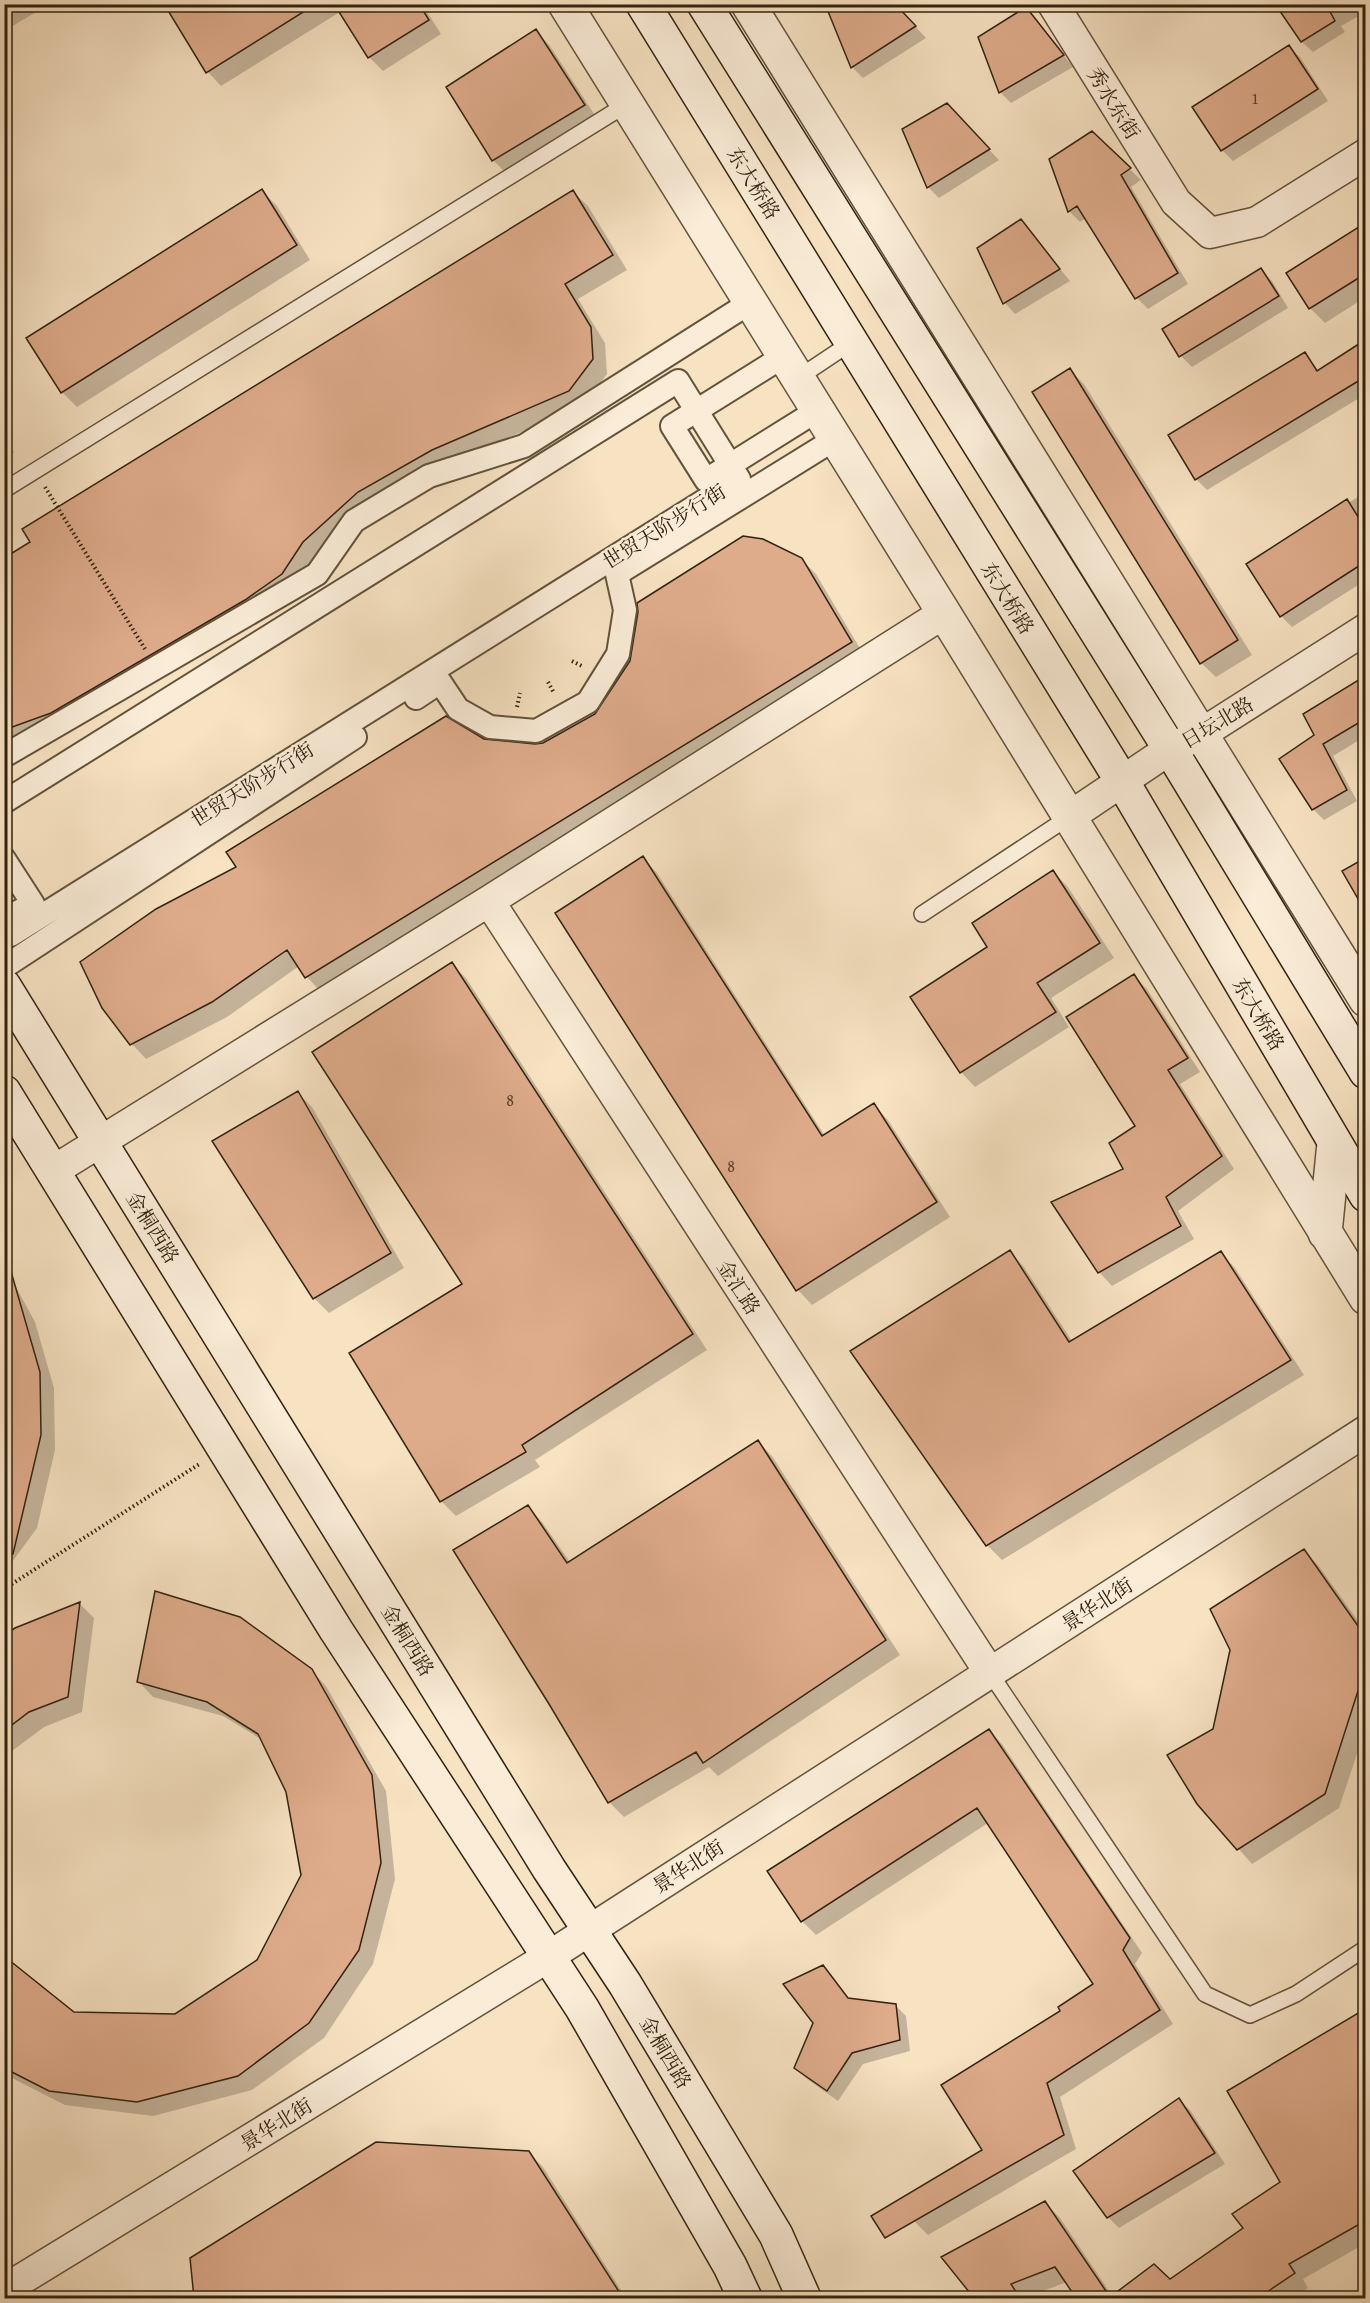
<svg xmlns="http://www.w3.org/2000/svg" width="1370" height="2303" font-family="'Gentium Book Plus','Noto Serif SC',serif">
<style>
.shadow{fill:#0003}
.building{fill:#deab8b;stroke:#31230e;stroke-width:1.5}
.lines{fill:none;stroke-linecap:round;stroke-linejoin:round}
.service-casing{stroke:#62533b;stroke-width:18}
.pedestrian-casing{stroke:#62533b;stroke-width:26}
.minor-casing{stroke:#62533b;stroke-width:33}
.tertiary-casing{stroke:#62533b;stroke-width:36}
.secondary-casing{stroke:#31230e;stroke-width:36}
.path{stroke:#31230e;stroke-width:4;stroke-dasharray:1.5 3;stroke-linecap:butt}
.service{stroke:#faecd7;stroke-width:15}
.pedestrian{stroke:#faecd7;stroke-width:22}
.minor{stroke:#faecd7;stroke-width:30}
.tertiary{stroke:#faecd7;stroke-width:33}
.secondary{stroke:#faecd7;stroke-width:33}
.labels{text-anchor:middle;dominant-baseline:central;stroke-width:5;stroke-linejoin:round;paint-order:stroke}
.number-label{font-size:16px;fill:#5c452d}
.street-label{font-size:20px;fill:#31230e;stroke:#faecd7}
</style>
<rect width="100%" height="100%" fill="#f7e2c2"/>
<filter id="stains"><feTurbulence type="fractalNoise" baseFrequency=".00333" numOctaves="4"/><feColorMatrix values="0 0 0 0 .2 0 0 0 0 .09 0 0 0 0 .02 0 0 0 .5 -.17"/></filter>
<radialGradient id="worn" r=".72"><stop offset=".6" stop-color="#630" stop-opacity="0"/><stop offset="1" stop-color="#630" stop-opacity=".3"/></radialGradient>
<path class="shadow" d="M 4,4 L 50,4 L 4,31 Z
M 165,4 L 422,4 L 441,34 L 383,71 L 369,57 L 340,12 L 221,86 L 208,72 Z
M 894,4 L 926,38 L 863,78 L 852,67 Z
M 1277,4 L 1366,4 L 1366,12 L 1341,26 L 1345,32 L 1313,52 L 1302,42 Z
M 1026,8 L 1073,67 L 1011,103 L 1001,93 L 979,37 Z
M 536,31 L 550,46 L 598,120 L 508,175 L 493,160 L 448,87 Z
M 1289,47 L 1300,57 L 1328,101 L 1233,161 L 1222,150 Z
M 957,116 L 999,160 L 939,198 L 928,187 Z
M 1092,133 L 1141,180 L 1131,187 L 1188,284 L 1148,309 L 1137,298 L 1086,218 L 1080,222 L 1069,211 Z
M 262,191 L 277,206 L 310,260 L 77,407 L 62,392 L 28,338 Z
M 573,192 L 588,206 L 627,270 L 578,299 L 605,343 L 607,374 L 584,405 L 447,464 L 372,507 L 296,589 L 4,749 L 4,560 Z
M 1021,221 L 1070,281 L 1015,314 L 1005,303 Z
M 1366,225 L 1366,297 L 1325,323 L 1310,308 L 1288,273 Z
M 1261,270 L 1272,281 L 1288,308 L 1192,367 L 1181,356 L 1164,329 Z
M 1366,342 L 1366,394 L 1207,490 L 1196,479 L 1305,354 L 1319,371 Z
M 1070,370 L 1084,384 L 1252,655 L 1216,677 L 1201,663 Z
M 4,437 L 14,452 L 4,458 Z
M 1366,492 L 1366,580 L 1292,627 L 1281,616 L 1248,565 Z
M 801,559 L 816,574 L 865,657 L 321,992 L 307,977 L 299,966 L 227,1017 L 146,1059 L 132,1044 L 104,1007 L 483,740 L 535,746 L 543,744 L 596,715 Z
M 1366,678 L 1366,736 L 1333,756 L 1357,801 L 1324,820 L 1313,809 L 1316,736 L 1305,714 Z
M 643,858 L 657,873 L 825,1136 L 874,1105 L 888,1120 L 950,1217 L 812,1305 L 798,1290 L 557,913 Z
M 1366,859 L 1366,906 L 1344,871 Z
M 1053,872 L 1068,887 L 1114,958 L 1051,998 L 1069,1027 L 975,1087 L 961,1072 L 990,947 Z
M 451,964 L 466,978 L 707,1350 L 535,1460 L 540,1467 L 456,1516 L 441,1501 L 351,1353 L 464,1285 Z
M 1134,976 L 1147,989 L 1200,1072 L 1180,1084 L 1234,1169 L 1178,1211 L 1194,1239 L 1112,1286 L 1099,1272 L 1137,1126 Z
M 297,1092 L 312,1107 L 404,1268 L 329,1313 L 314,1298 L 214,1142 Z
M 1010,1252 L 1024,1267 L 1072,1341 L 1221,1253 L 1235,1268 L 1304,1375 L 1002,1560 L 988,1546 L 852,1351 Z
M 4,1265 L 35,1322 L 54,1388 L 55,1450 L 37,1528 L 4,1573 Z
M 758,1442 L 772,1456 L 900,1655 L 718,1776 L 709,1767 L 624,1817 L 609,1802 L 551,1703 L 528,1507 L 542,1522 L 570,1562 Z
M 1303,1551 L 1318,1565 L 1366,1632 L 1366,1727 L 1339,1808 L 1252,1864 L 1198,1803 L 1215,1730 Z
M 80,1604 L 94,1618 L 82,1712 L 44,1727 L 4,1757 L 4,1637 L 16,1629 Z
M 311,1670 L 326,1686 L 386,1791 L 395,1879 L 373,1964 L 324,2038 L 252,2090 L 153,2116 L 65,2105 L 4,2074 L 4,1958 L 73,2014 L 175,2016 L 258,1961 L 303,1875 L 288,1791 L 264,1741 L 223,1716 L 153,1697 L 139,1682 Z
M 989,1731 L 1002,1744 L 1142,1953 L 1135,1964 L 1173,2024 L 1060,2097 L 1076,2149 L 928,2235 L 914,2221 L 984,2151 L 1062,2011 L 1096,1984 L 988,1823 L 816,1935 L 802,1921 Z
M 823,1967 L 850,2000 L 895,2005 L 906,2016 L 910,2051 L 863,2064 L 838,2101 L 807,2079 L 796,2068 L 814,2023 Z
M 1366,2011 L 1366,2243 L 1303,2279 L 1308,2288 L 1293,2298 L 1077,2298 L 1067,2282 L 1024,2298 L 975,2298 L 943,2258 L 1045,2203 L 1060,2218 L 1113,2297 L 1170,2281 L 1245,2229 L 1282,2182 L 1229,2092 Z
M 1179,2100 L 1190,2110 L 1225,2164 L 1119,2228 L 1108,2217 L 1075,2171 Z
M 528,2152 L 543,2167 L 626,2298 L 195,2298 L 191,2258 Z"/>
<path class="building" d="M 164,4 L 316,4 L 206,73 Z
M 334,4 L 419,4 L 429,20 L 368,58 Z
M 825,4 L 895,4 L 916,26 L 851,68 Z
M 1275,4 L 1326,4 L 1335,21 L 1301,42 Z
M 1026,7 L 1064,55 L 999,93 L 978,37 Z
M 536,29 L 585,105 L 492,161 L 446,87 Z
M 1289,45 L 1318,89 L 1221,151 L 1192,107 Z
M 947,103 L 990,149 L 927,188 L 902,129 Z
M 1092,131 L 1131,168 L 1121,175 L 1178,273 L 1135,299 L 1077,206 L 1068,212 L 1049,159 Z
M 262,189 L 297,245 L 61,393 L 26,338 Z
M 573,190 L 613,255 L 565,284 L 591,327 L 593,359 L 569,391 L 432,450 L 358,492 L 303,542 L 282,574 L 245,600 L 51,713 L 4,730 L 4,558 L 30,542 L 22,529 Z
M 1021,219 L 1060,269 L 1003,304 L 977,248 Z
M 1365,223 L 1365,274 L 1309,309 L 1286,273 Z
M 1261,268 L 1279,296 L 1179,357 L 1162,329 Z
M 1365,340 L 1365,377 L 1195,480 L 1168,435 L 1305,352 L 1317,371 Z
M 1070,368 L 1238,640 L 1200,664 L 1032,392 Z
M 1347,499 L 1365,528 L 1365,562 L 1280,617 L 1246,564 Z
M 743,536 L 763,539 L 802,558 L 852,642 L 305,978 L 287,950 L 212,1002 L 130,1045 L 102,1008 L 80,962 L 156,909 L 236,867 L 226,852 L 446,716 L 484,739 L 535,744 L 543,743 L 595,714 L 630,661 L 638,612 L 637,603 Z
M 1365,676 L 1365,719 L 1323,744 L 1347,790 L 1312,810 L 1279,759 L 1314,735 L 1303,714 Z
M 643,856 L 822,1136 L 874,1103 L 937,1202 L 796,1291 L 555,913 Z
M 1365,858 L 1365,911 L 1342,871 Z
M 1053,870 L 1100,943 L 1037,983 L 1056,1012 L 960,1073 L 910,997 L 987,947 L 972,923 Z
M 452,962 L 693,1334 L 522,1445 L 526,1452 L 440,1502 L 349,1353 L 462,1284 L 312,1052 Z
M 1134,974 L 1188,1058 L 1168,1070 L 1222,1156 L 1166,1197 L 1181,1226 L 1098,1273 L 1051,1202 L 1123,1169 L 1109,1143 L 1135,1126 L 1066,1017 Z
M 298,1091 L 391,1253 L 313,1299 L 212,1141 Z
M 1010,1250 L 1069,1342 L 1221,1251 L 1291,1360 L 986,1546 L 850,1351 Z
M 10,1268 L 40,1372 L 41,1435 L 13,1554 L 4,1553 L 4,1269 Z
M 758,1440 L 886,1640 L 703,1763 L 696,1752 L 608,1803 L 549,1704 L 453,1550 L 528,1505 L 567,1563 Z
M 1304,1549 L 1365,1636 L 1365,1669 L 1325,1794 L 1237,1850 L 1197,1804 L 1167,1755 L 1213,1729 L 1230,1650 L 1210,1609 Z
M 155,1591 L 240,1617 L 312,1669 L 372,1775 L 381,1863 L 359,1950 L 309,2023 L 238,2076 L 137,2102 L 49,2091 L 4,2068 L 4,1956 L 74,2012 L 175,2014 L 257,1960 L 301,1875 L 286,1792 L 258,1734 L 207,1702 L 137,1682 Z
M 80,1602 L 68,1697 L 29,1712 L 4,1731 L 4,1635 L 15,1628 Z
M 989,1729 L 1130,1938 L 1123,1950 L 1160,2010 L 1047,2083 L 1064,2135 L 885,2238 L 871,2216 L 982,2150 L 941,2085 L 1060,2011 L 1058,2007 L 1093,1984 L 977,1808 L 801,1922 L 767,1871 Z
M 823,1965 L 848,1998 L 896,2004 L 900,2040 L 852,2053 L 827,2091 L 794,2068 L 813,2023 L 783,1984 Z
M 1365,2009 L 1365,2221 L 1289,2264 L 1295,2273 L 1258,2298 L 1076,2298 L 1055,2267 L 1011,2284 L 1020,2298 L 974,2298 L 941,2257 L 1045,2201 L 1110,2297 L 1154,2264 L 1170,2279 L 1243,2228 L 1232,2214 L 1280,2182 L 1227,2091 Z
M 1179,2098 L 1215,2153 L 1107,2218 L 1073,2171 Z
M 376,2142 L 529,2151 L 623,2298 L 194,2298 L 190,2258 Z"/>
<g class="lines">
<defs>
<path id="service" d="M 798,378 L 852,342
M 4,490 L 627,104
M 922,914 L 1069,817
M 990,1673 L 1205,1994 L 1250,2015 L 1296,1994 L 1366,1948"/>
<path id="pedestrian" d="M 784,356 L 672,426 L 706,480 L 818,410
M 416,698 L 440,682 L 458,709 L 490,727 L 536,731 L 588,702 L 618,654 L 625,610 L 617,574 L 835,439
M 4,756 L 317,574 L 354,521 L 429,476 L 524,446 L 751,302
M 4,802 L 678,381 L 739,479 L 11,935 L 4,924
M 4,859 L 33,904 L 4,919
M 4,967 L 355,737"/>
<path id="minor" d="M 1053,4 L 1176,202 L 1210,233 L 1257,222 L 1366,154
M 1069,817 L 1170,749 L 1201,734 L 1366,629
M 489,901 L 990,1673
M 53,1171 L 489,901 L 944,613
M 4,2290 L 548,1957 L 1366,1431"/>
<path id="tertiary" d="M 565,4 L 944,613 L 1366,1298
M 748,4 L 1366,1000
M 1325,1233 L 1334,1143"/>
<path id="secondary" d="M 643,4 L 1122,781 L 1366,1195
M 704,4 L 1170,749 L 1366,1072
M 4,986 L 549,1869 L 625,1984 L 776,2235 L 804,2298
M 4,1092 L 336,1630 L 582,2008 L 730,2266 L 745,2298"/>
</defs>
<use href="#service" class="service-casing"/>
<use href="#pedestrian" class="pedestrian-casing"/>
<use href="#minor" class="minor-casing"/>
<use href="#tertiary" class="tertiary-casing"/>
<use href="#secondary" class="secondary-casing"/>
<path class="path" d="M 45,487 L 145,649
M 572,661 L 582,666
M 548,682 L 554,693
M 517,707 L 520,693
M 4,1589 L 201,1463"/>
<use href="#service" class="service"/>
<use href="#pedestrian" class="pedestrian"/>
<use href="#minor" class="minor"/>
<use href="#tertiary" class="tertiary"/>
<use href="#secondary" class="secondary"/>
</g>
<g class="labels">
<g class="number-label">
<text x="1255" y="98">1</text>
<text x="510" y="1100">8</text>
<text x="731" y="1166">8</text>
</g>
<g class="street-label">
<text transform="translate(1114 103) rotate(58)">秀水东街</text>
<text transform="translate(754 183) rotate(58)">东大桥路</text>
<text transform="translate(664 526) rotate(-32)">世贸天阶步行街</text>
<text transform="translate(1008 598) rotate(58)">东大桥路</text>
<text transform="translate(1217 722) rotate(-31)">日坛北路</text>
<text transform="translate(252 784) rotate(-32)">世贸天阶步行街</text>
<text transform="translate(1259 1014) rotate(59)">东大桥路</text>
<text transform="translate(153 1227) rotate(58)">金桐西路</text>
<text transform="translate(739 1287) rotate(57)">金汇路</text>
<text transform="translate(1097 1604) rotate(-33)">景华北街</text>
<text transform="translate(408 1640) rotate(58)">金桐西路</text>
<text transform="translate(688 1866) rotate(-33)">景华北街</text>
<text transform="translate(666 2052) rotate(59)">金桐西路</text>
<text transform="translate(276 2124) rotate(-32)">景华北街</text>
</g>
</g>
<rect width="1370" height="2303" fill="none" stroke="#f7e2c2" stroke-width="24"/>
<rect x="6" y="6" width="1358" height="2291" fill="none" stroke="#31230e" stroke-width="3"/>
<rect x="12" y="12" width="1346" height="2279" fill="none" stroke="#31230e" stroke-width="1.5"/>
<rect width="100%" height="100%" filter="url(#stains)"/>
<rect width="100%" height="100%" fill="url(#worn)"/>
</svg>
